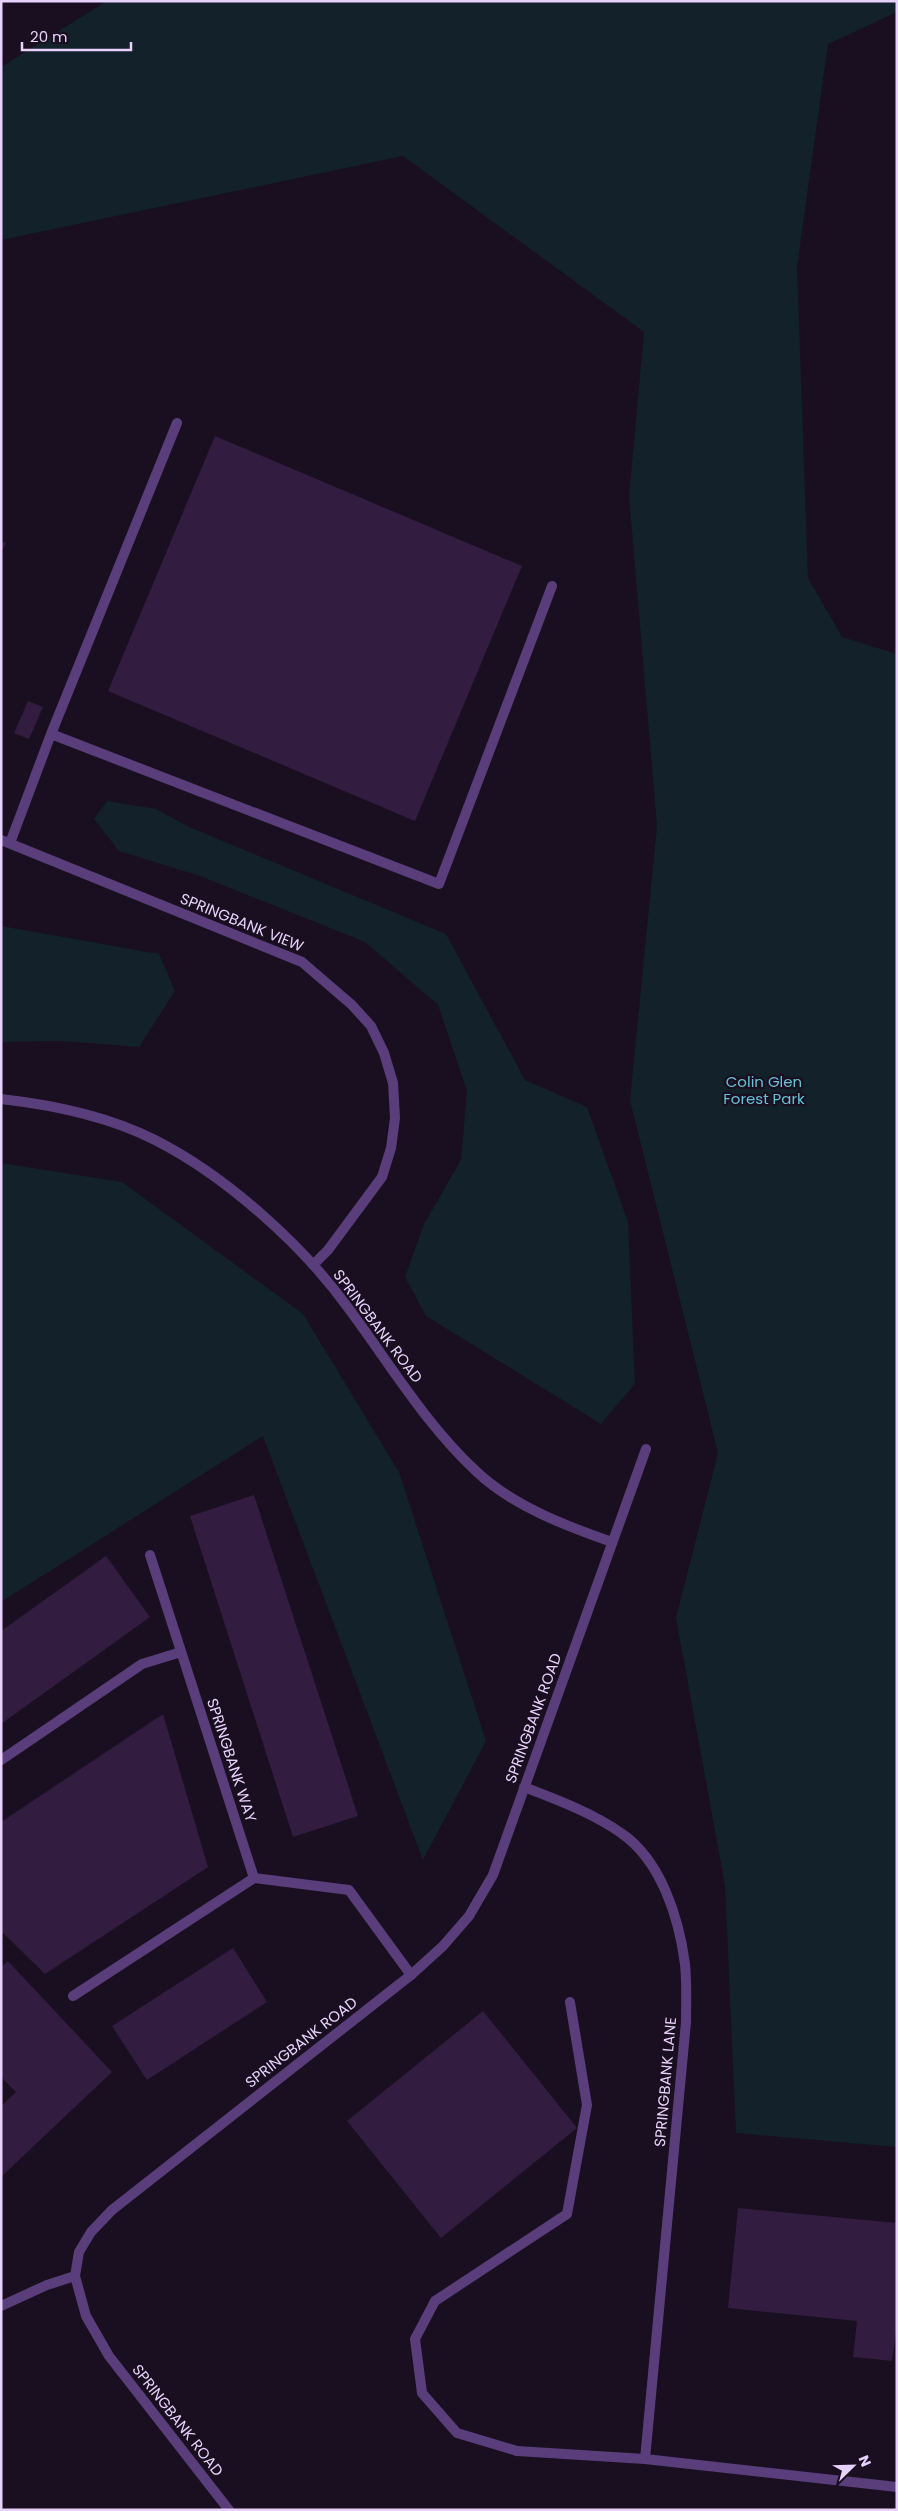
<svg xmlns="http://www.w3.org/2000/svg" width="898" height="2511" font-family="Poppins,sans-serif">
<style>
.green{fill:#12212a}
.building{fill:#321c3f}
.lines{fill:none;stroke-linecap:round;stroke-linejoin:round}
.lane{stroke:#593e7b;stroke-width:10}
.street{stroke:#593e7b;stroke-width:10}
.labels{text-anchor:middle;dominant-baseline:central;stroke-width:4.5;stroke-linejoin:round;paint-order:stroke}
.street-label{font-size:15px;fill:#e8d2fb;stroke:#190f20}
.park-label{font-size:15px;fill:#64c3d5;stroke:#190f20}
</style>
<rect width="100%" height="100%" fill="#190f20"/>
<path class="green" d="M 107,1 L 897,1 L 897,12 L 828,44 L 797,267 L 808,578 L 842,637 L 897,654 L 897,2147 L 736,2133 L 725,1885 L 676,1618 L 718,1453 L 630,1100 L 657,826 L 629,496 L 644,332 L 403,156 L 1,240 L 1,67 Z
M 107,801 L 156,809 L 187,826 L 446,934 L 525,1080 L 587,1107 L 628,1222 L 635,1384 L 601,1424 L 426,1316 L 405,1277 L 424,1224 L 461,1160 L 467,1091 L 438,1005 L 365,942 L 200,876 L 119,851 L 94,819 Z
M 1,926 L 159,954 L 175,991 L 139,1047 L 61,1041 L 1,1042 Z
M 1,1163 L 122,1182 L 303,1314 L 399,1472 L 486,1741 L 423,1860 L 263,1436 L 1,1602 Z"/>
<path class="building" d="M 215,436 L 522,566 L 415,821 L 108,691 Z
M 1,541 L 6,543 L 1,553 Z
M 28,701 L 43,707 L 29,739 L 14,733 Z
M 254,1495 L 358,1816 L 293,1837 L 190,1516 Z
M 106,1556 L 150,1617 L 1,1724 L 1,1631 Z
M 163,1714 L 208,1867 L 45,1974 L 1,1931 L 1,1822 Z
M 233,1948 L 267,2002 L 147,2080 L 112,2026 Z
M 8,1961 L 112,2072 L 1,2177 L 1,2106 L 16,2092 L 1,2077 L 1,1967 Z
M 483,2011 L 577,2128 L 441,2238 L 347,2121 Z
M 738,2208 L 897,2223 L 897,2325 L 892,2361 L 853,2357 L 857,2321 L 728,2308 Z"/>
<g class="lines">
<path class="lane" d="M 51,734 L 439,884 L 552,586
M 10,843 L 51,734 L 177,423
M 150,1555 L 254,1878 L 349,1890 L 411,1975
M 1,1760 L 142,1664 L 181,1652
M 73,1996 L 254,1878
M 1,2306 L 47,2285 L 75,2276
M 517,2451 L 457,2433 L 422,2393 L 415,2339 L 435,2301 L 567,2214 L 587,2105 L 570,2002"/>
<path class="street" d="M 1,840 L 302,962 L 352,1005 L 371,1026 L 384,1053 L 393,1083 L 395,1118 L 391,1148 L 382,1177 L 328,1250 L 313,1265
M 1,1099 C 54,1105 108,1116 155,1140 C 226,1176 303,1245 349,1309 C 390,1364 426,1425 477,1472 C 513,1506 566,1526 612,1542
M 524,1787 C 555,1799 593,1813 621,1833 C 661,1860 679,1918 685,1964 C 687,1983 686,2003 686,2022 L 645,2459
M 517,2451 L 645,2459 L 897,2487
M 229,2510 L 109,2356 L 86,2316 L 75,2276 L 79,2252 L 91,2232 L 112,2210 L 411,1975 L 443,1946 L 469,1916 L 493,1875 L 646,1449"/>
</g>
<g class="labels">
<g class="street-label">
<text transform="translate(242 922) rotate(22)">SPRINGBANK VIEW</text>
<text transform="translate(378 1326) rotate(53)">SPRINGBANK ROAD</text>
<text transform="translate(533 1718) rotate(-70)">SPRINGBANK ROAD</text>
<text transform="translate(232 1760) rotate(72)">SPRINGBANK WAY</text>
<text transform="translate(301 2042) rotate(-38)">SPRINGBANK ROAD</text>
<text transform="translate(665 2082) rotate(-85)">SPRINGBANK LANE</text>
<text transform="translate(178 2420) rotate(52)">SPRINGBANK ROAD</text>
</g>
<g class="park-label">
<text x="764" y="1081">Colin Glen<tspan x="764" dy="17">Forest Park</tspan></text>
</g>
</g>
<rect width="898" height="2511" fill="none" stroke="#e8d2fb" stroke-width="5"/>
<g transform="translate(853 2466) rotate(67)" stroke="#190f20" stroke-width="4" paint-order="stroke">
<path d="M0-4L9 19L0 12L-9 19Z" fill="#e8d2fb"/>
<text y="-8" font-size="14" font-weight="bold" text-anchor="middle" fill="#e8d2fb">N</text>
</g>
<path d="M22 42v8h109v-8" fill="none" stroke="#e8d2fb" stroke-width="2.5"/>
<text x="30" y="42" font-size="15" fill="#e8d2fb" stroke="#190f20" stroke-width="4" paint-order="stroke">20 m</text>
</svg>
